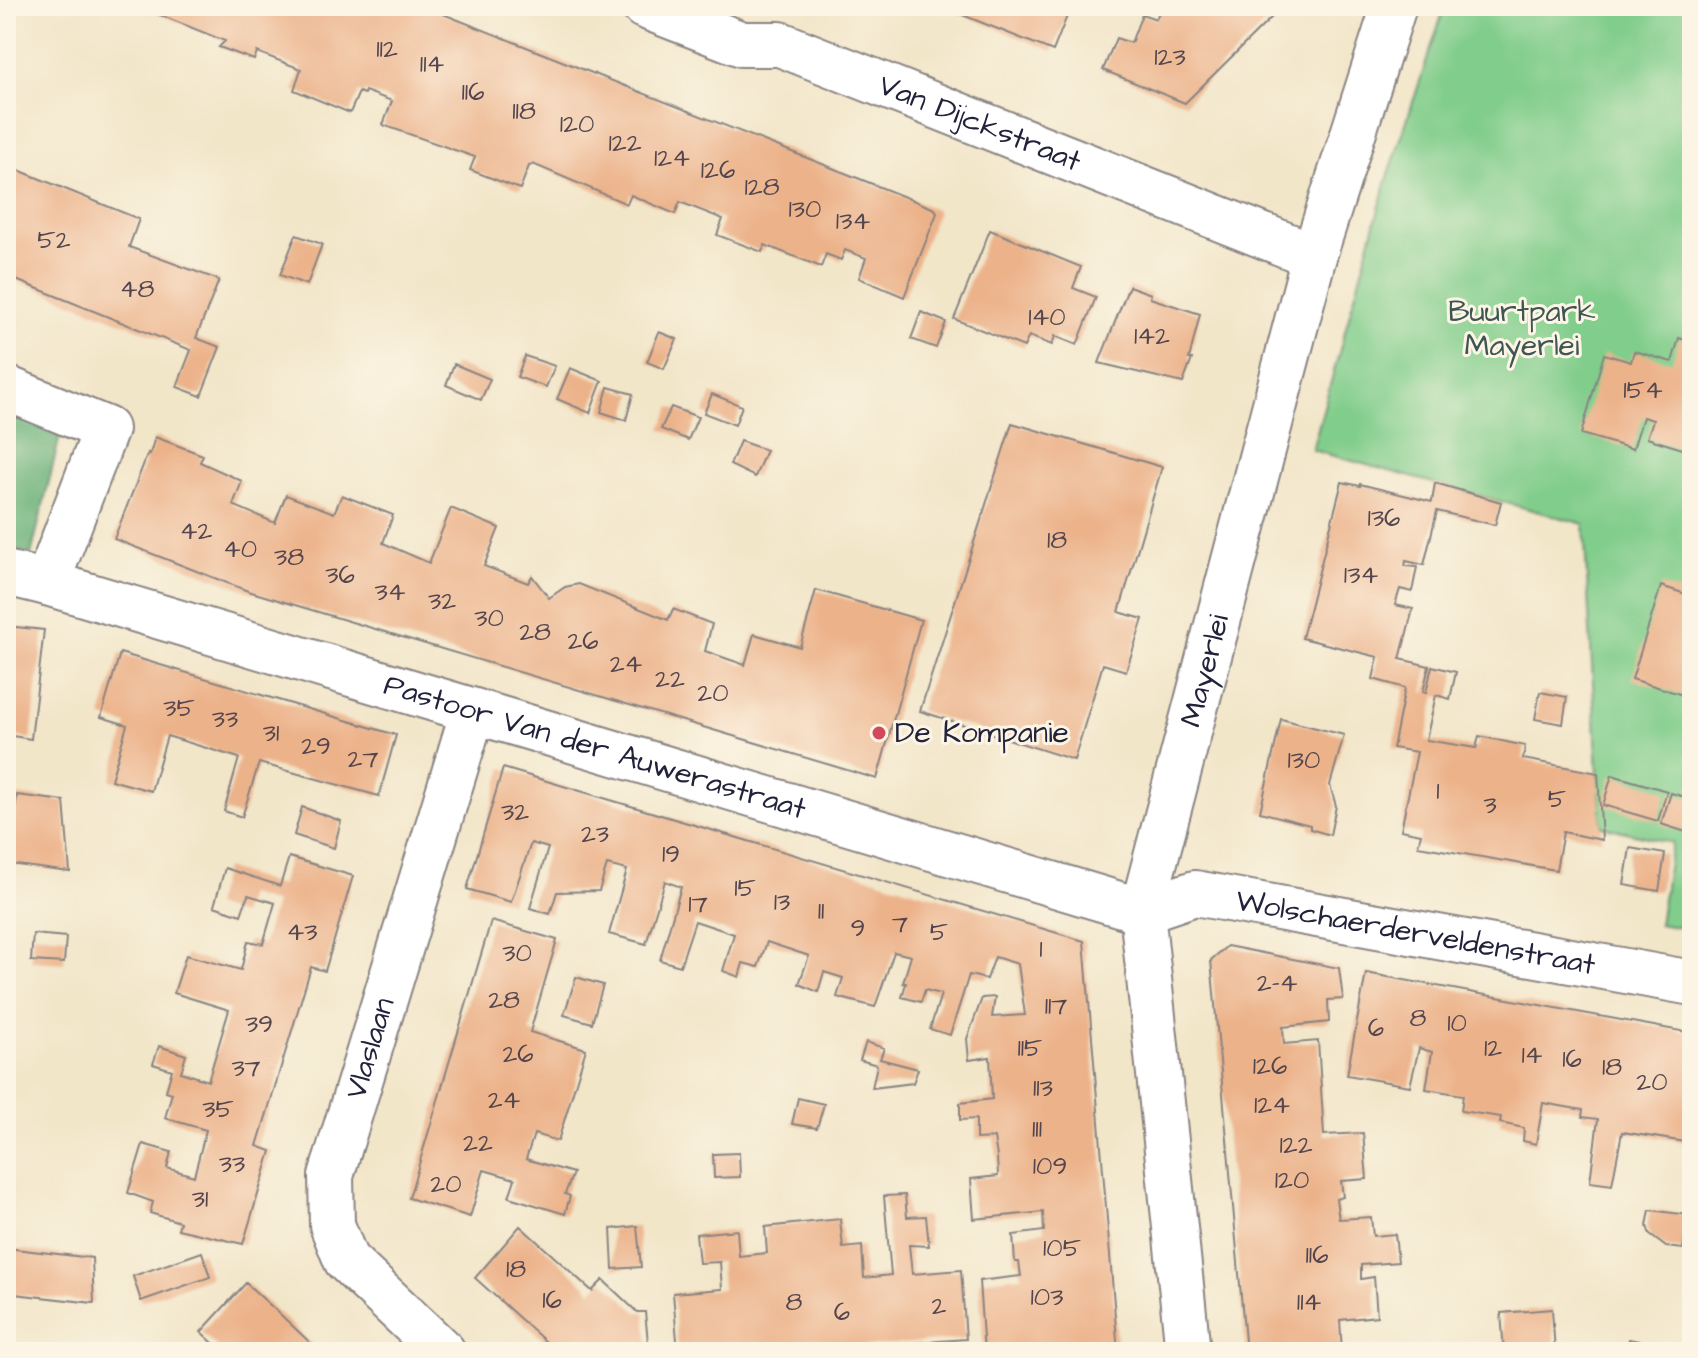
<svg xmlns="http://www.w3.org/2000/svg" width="1698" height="1358" font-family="'Architects Daughter',sans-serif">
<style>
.green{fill:#81cd8b;stroke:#527863;stroke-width:2}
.forest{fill:#68b077;stroke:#456959;stroke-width:2}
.building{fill:#ecb38b}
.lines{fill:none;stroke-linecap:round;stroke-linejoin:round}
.street-casing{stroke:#8a8482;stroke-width:48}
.street{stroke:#fff;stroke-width:44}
.poi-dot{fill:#d1495b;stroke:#fcf5e5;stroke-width:3}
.labels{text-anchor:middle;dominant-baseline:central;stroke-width:6;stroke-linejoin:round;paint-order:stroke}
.number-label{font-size:26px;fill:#54464f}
.street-label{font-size:30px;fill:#22223b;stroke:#fcf5e5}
.park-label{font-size:30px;fill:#3e5553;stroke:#fcf5e5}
.poi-label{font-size:30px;fill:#22223b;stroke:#fcf5e5;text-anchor:start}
</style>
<rect width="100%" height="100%" fill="#fcf5e5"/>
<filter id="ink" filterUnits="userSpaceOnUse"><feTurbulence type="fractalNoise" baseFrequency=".0125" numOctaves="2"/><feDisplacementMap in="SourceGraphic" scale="16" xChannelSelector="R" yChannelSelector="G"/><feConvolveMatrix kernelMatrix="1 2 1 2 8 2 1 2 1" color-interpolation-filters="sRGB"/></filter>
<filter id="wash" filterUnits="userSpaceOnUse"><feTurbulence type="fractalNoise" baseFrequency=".006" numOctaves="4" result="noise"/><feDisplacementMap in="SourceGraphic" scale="32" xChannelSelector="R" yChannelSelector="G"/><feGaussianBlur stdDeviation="1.8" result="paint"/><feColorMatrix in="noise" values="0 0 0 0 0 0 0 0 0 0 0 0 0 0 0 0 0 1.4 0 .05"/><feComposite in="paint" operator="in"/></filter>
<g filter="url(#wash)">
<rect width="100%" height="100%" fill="#f2e6c9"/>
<path class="green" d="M 1445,6 L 1692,6 L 1692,930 L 1659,924 L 1672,843 L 1601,826 L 1584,524 L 1312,450 L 1387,180 Z"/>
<path class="forest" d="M 6,404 L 62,428 L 31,555 L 6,547 Z"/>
<g id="blocks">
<path class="building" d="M 138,6 L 423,6 L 845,173 L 935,209 L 937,213 L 904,297 L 859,278 L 866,258 L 845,250 L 841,260 L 826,254 L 821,267 L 765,245 L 762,252 L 717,235 L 723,219 L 680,202 L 675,214 L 631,195 L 627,204 L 533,164 L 529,166 L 520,189 L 470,170 L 475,157 L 383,125 L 392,101 L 365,91 L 364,94 L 359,92 L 350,113 L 294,90 L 301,69 L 257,52 L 254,60 L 219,47 L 225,41 Z
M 940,6 L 1071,6 L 1053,51 Z
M 1162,6 L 1283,6 L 1185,103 L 1103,70 L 1116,38 L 1131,43 L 1142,14 L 1156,19 Z
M 6,165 L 139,219 L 129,247 L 219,280 L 196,338 L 220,347 L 201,396 L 177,387 L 191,350 L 6,276 Z
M 990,230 L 1081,267 L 1073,288 L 1096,297 L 1077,345 L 1055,336 L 1052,345 L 1029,336 L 1024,347 L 954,319 Z
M 296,235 L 322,244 L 307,285 L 280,275 Z
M 1129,286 L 1151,294 L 1150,298 L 1200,314 L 1189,359 L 1192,359 L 1183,383 L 1099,363 Z
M 921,312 L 946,322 L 936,348 L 911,339 Z
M 659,332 L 677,339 L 664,369 L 647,362 Z
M 1679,338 L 1692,342 L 1692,452 L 1647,438 L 1653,420 L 1643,417 L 1633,449 L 1581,434 L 1604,354 L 1631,362 L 1634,351 L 1672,362 Z
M 525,356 L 555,366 L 546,387 L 517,377 Z
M 454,364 L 490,379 L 481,400 L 446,385 Z
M 570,368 L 602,381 L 590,413 L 557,399 Z
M 608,387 L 633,394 L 626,420 L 601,412 Z
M 712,394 L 742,406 L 735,425 L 704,413 Z
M 671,407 L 698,417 L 688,440 L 661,429 Z
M 1012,423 L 1162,467 L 1119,612 L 1143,619 L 1126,671 L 1103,664 L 1074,760 L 920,711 Z
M 155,437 L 203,455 L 200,462 L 242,481 L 233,505 L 275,523 L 286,495 L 334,513 L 342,495 L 393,515 L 383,543 L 429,563 L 451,508 L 499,528 L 484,566 L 528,583 L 532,576 L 549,598 L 565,587 L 579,584 L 668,620 L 673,609 L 712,624 L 705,651 L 745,665 L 754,634 L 800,647 L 816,590 L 921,620 L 877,779 L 248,591 L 114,539 L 148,453 L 150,454 Z
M 740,441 L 766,450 L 755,477 L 730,465 Z
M 1342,482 L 1360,486 L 1360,484 L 1432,502 L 1435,483 L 1501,502 L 1495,525 L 1437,511 L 1424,565 L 1406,561 L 1405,566 L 1417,567 L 1412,592 L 1400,589 L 1395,605 L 1413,609 L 1400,659 L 1429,666 L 1423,692 L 1426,693 L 1432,666 L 1456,672 L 1450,699 L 1436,695 L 1426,740 L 1476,748 L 1479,736 L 1525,746 L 1523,759 L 1598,773 L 1602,840 L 1563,832 L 1556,870 L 1418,846 L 1421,834 L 1401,830 L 1417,752 L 1393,748 L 1405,688 L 1373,679 L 1378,657 L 1302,638 Z
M 1661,586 L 1692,596 L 1692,698 L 1632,679 Z
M 6,626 L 44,630 L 31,739 L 6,735 Z
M 120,653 L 396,735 L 379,796 L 259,763 L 242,817 L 224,811 L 239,758 L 167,736 L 151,791 L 111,780 L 127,725 L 101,717 Z
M 1540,692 L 1567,697 L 1563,724 L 1535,719 Z
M 1281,719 L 1344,735 L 1330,785 L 1336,806 L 1330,835 L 1310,829 L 1310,825 L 1260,812 Z
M 503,768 L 1084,941 L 1118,1352 L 984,1352 L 979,1281 L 1021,1276 L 1019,1262 L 1015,1262 L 1013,1235 L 1044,1231 L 1043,1212 L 974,1219 L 971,1179 L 998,1176 L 997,1156 L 994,1138 L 976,1139 L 976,1119 L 960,1120 L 960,1103 L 992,1099 L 990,1057 L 969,1060 L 967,1039 L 982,998 L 995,997 L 992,1017 L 1025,1015 L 1018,964 L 995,957 L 987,979 L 969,975 L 950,1035 L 930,1029 L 941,994 L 925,990 L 921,1002 L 902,997 L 906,983 L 903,983 L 911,956 L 894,952 L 875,1007 L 837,997 L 843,978 L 824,972 L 818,992 L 799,984 L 809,956 L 767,942 L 758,967 L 743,963 L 739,977 L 723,971 L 734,934 L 695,921 L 680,966 L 660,960 L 681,887 L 665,881 L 646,944 L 609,934 L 627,870 L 607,865 L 599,891 L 557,892 L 550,914 L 530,908 L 548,848 L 531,843 L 511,902 L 467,889 Z
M 1612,775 L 1667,791 L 1658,821 L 1603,805 Z
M 1671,793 L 1692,799 L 1692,834 L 1661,824 Z
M 17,795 L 64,801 L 70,872 L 9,864 Z
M 302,807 L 341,821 L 334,848 L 294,835 Z
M 1630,848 L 1665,854 L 1659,891 L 1624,885 Z
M 289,857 L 353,876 L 325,971 L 311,967 L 271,1100 L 257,1146 L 271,1151 L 243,1244 L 178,1229 L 180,1222 L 150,1213 L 153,1202 L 128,1193 L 143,1144 L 171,1152 L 167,1168 L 194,1176 L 206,1130 L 165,1118 L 172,1093 L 166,1091 L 172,1070 L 153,1064 L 159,1046 L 186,1055 L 181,1072 L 208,1081 L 229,1010 L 174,993 L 186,955 L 241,970 L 248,941 L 263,944 L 275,903 L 248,895 L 241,915 L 214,906 L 225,868 L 280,886 Z
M 491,921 L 557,940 L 530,1032 L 586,1049 L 558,1141 L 534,1134 L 526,1159 L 573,1173 L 565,1194 L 570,1196 L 565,1214 L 509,1197 L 515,1179 L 484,1170 L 470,1217 L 409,1198 Z
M 33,934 L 66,937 L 64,963 L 31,961 Z
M 1227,946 L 1339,968 L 1343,999 L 1328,1000 L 1329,1022 L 1283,1027 L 1284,1044 L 1318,1041 L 1324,1135 L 1363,1133 L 1367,1179 L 1341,1181 L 1343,1197 L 1336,1199 L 1339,1219 L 1371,1217 L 1373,1236 L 1395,1234 L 1398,1262 L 1361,1265 L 1361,1279 L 1374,1277 L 1377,1316 L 1340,1320 L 1342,1352 L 1246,1352 L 1211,960 Z
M 1366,973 L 1692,1033 L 1692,1143 L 1622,1132 L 1612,1185 L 1590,1182 L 1598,1119 L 1582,1117 L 1583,1110 L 1543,1103 L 1536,1144 L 1523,1141 L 1524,1128 L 1500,1123 L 1501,1117 L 1461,1111 L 1463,1095 L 1426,1089 L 1432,1052 L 1419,1048 L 1410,1086 L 1347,1075 Z
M 576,977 L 603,985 L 592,1023 L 564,1015 Z
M 866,1042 L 884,1048 L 880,1059 L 918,1069 L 913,1083 L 872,1088 L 877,1065 L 860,1060 Z
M 798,1098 L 824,1104 L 817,1128 L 792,1124 Z
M 739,1153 L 740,1177 L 714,1178 L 713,1154 Z
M 905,1195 L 907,1217 L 926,1216 L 929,1246 L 909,1245 L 912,1274 L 961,1270 L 966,1339 L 792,1352 L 678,1352 L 673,1293 L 722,1289 L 720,1262 L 699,1263 L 696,1234 L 737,1230 L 739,1256 L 767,1253 L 765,1227 L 840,1219 L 843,1248 L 862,1246 L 864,1278 L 891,1275 L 884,1196 Z
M 1650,1210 L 1689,1215 L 1683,1249 L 1666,1247 L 1650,1235 L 1647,1226 Z
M 520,1226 L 592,1291 L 603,1280 L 637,1312 L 645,1312 L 649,1352 L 557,1352 L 475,1278 Z
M 637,1226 L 641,1267 L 613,1269 L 611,1229 Z
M 6,1248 L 92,1258 L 94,1303 L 6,1293 Z
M 202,1252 L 210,1277 L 141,1301 L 133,1276 Z
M 246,1283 L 282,1316 L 320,1352 L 223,1352 L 201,1332 Z
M 1552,1309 L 1555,1352 L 1504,1352 L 1501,1313 Z
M 1629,1339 L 1665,1346 L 1664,1352 L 1626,1352 Z
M 6,1346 L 38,1350 L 38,1352 L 6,1352 Z"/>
</g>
</g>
<g filter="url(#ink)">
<use href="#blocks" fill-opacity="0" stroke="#8a8482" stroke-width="2"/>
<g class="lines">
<defs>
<g id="street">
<path id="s1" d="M 644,6 L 742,44 L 780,44 L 1314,256"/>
<path d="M 6,388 L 106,429 L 47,583 L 6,573"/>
<path id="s2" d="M 47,583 L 1142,911"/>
<path id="s3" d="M 1142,911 L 1195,893 L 1692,983"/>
<path id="s4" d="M 443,1352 L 346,1260 L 332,1225 L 331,1176 L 473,711"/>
<path id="s5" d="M 1188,1352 L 1142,911 L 1314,256 L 1394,6"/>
</g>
</defs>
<use href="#street" class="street-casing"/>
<use href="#street" class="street"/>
</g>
</g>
<circle class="poi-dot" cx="879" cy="733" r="8"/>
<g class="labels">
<g class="number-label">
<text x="387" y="49">112</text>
<text x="1170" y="57">123</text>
<text x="432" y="64">114</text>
<text x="473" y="92">116</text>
<text x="524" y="111">118</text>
<text x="577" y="124">120</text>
<text x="625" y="143">122</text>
<text x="672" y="158">124</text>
<text x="718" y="170">126</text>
<text x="762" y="187">128</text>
<text x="805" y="209">130</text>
<text x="853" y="221">134</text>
<text x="54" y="240">52</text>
<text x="137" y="289">48</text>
<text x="1047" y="317">140</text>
<text x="1152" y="336">142</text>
<text x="1643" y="390">154</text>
<text x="1384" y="518">136</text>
<text x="196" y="531">42</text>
<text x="1057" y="540">18</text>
<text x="240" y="549">40</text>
<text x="289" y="557">38</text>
<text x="340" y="575">36</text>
<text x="1361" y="575">134</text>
<text x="390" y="592">34</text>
<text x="442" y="601">32</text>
<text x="489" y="618">30</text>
<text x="535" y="632">28</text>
<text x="583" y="641">26</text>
<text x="626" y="664">24</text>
<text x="670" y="679">22</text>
<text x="713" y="693">20</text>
<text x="179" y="708">35</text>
<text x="225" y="719">33</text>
<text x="271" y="733">31</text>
<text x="316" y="746">29</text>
<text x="363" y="759">27</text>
<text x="1304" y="760">130</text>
<text x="1438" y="791">1</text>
<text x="1557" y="799">5</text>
<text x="1490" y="805">3</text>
<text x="515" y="812">32</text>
<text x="595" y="834">23</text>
<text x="671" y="854">19</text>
<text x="745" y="888">15</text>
<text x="782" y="902">13</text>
<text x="698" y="904">17</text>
<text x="821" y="911">11</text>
<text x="900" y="924">7</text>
<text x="858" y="928">9</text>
<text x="302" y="932">43</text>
<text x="939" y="932">5</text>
<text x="1041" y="949">1</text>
<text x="517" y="953">30</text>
<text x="1277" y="983">2-4</text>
<text x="504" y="1000">28</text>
<text x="1056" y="1006">117</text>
<text x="1418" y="1018">8</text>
<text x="1457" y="1023">10</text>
<text x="259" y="1024">39</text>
<text x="1376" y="1028">6</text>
<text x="1030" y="1048">115</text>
<text x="1493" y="1048">12</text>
<text x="518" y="1054">26</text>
<text x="1532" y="1055">14</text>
<text x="1572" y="1059">16</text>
<text x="1270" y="1066">126</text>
<text x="1612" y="1067">18</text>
<text x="246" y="1068">37</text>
<text x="1652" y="1082">20</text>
<text x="1043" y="1088">113</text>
<text x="504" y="1100">24</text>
<text x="1272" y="1105">124</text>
<text x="218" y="1109">35</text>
<text x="1037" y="1129">111</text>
<text x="478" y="1143">22</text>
<text x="1296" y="1145">122</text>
<text x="232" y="1164">33</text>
<text x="1050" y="1166">109</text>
<text x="1292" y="1180">120</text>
<text x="446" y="1184">20</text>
<text x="200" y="1199">31</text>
<text x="1062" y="1248">105</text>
<text x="1317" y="1255">116</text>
<text x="516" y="1269">18</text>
<text x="1047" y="1297">103</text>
<text x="552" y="1300">16</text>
<text x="794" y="1302">8</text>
<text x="1309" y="1302">114</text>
<text x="939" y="1306">2</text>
<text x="842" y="1312">6</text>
</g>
<g class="street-label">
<text stroke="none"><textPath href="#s1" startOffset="358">Van Dijckstraat</textPath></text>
<text stroke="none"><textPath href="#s5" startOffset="692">Mayerlei</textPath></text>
<text stroke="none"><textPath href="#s2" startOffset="572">Pastoor Van der Auwerastraat</textPath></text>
<text stroke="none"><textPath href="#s3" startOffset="280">Wolschaerderveldenstraat</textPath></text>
<text stroke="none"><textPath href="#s4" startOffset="354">Vlaslaan</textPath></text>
</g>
<g class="park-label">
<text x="1522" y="312">Buurtpark<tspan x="1522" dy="34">Mayerlei</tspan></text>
</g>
<g class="poi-label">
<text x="895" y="733">De Kompanie</text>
</g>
</g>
<rect width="1698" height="1358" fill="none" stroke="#fcf5e5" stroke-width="32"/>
</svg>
